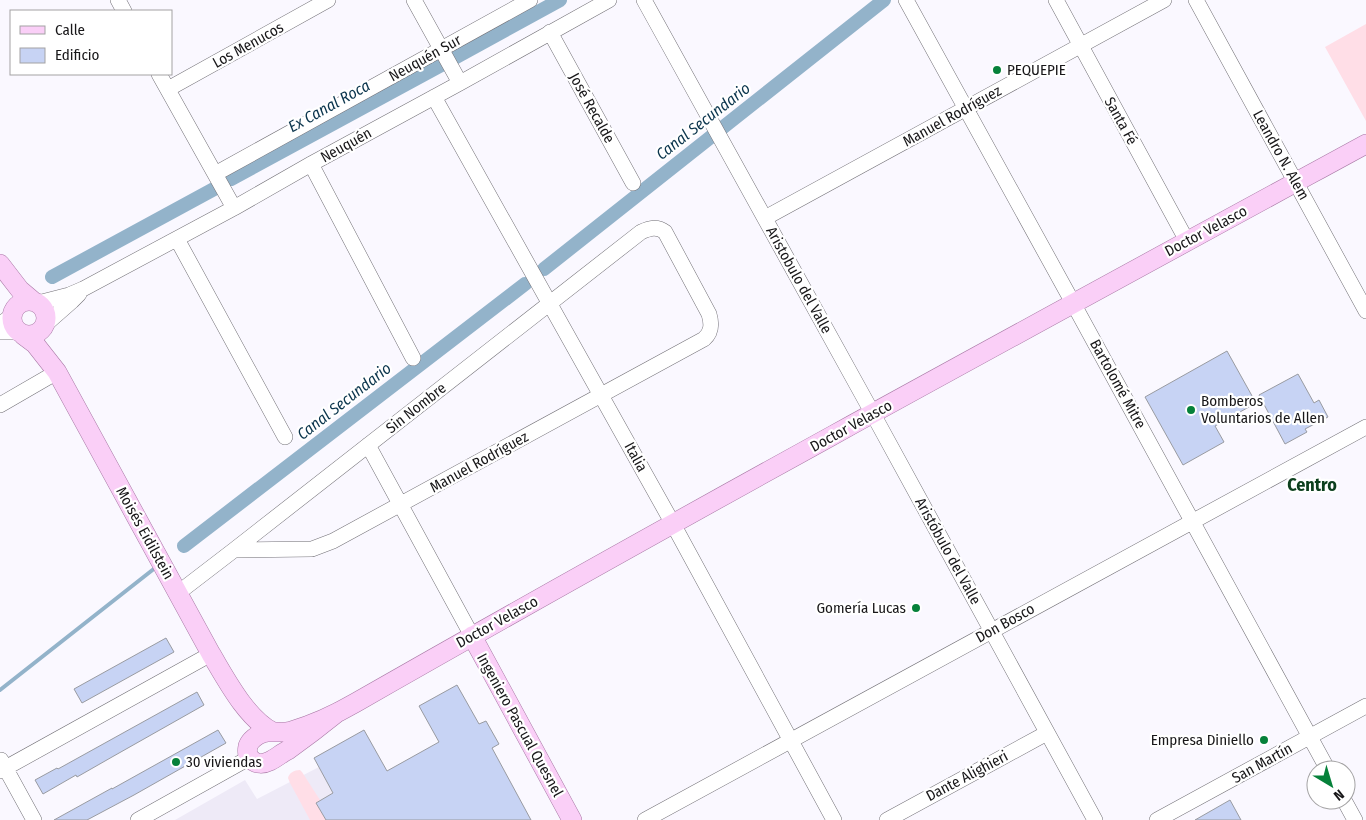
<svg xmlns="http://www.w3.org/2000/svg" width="1366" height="820" font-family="'Fira Sans Condensed',sans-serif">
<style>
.built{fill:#eeeaf7}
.green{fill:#ffdee7}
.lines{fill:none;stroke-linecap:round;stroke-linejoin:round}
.stream{stroke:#93b3ca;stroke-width:4}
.canal{stroke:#93b3ca;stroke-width:14}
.building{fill:#c7d3f4;stroke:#999ba1}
.minor-casing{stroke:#737177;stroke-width:16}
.major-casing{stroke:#a97aa6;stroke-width:20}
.minor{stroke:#fff;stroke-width:15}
.major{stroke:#facff7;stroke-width:19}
.poi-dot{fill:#06813a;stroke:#fff;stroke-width:2}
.labels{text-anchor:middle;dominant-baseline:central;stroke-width:4.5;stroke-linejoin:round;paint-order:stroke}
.street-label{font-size:15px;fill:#181719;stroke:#fff}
.poi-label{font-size:15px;fill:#181719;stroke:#fff;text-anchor:start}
.water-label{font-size:16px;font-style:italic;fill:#0b354d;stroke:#fff}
.quarter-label{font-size:18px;font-weight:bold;fill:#0c3f1d;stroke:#fff}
</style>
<rect width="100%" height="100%" fill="#faf8ff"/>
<path class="built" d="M 457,685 L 479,724 L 486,721 L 499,744 L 492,748 L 531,820 L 175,820 L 245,780 L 257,799 L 319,767 L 314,758 L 364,730 L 387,771 L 439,742 L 419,706 Z"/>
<path class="green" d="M 1366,24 L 1366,121 L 1325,47 Z
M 300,770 L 302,772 L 320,800 L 316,803 L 326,820 L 310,820 L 290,783 L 288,778 C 289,773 294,770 300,770 Z"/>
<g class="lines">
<path class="stream" d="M 0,690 L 155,568"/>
<path class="canal" d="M 456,57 L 560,0
M 231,179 L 443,64
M 544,269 L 884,0
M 52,277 L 214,189
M 184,546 L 525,284"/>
</g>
<path class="building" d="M 1227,351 L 1256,403 L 1215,426 L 1224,442 L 1183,465 L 1145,397 Z
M 1298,374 L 1314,403 L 1319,400 L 1328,417 L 1305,429 L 1307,432 L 1285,444 L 1259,395 Z
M 166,638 L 174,652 L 82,703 L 74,689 Z
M 457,685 L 479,724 L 486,721 L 499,744 L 492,748 L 531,820 L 326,820 L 316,803 L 333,793 L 314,758 L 364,730 L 387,771 L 439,742 L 419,706 Z
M 197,692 L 204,705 L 112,757 L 77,777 L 76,775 L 43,794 L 35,780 L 57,768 L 58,769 Z
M 218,730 L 226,743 L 134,795 L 87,820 L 54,820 L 112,788 L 112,789 Z
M 1230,800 L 1241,820 L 1195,820 Z"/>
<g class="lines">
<defs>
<path id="minor" d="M 118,0 L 124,11
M 414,0 L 460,83
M 644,0 L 873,414 L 1095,820
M 906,0 L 1073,303 L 1328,770
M 1056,0 L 1187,241
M 1196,0 L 1366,311
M 550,32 L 633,183
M 159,74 L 234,208
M 168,89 L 328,0
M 434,97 L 673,524 L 834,820
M 311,164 L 413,358
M 215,174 L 530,0
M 765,218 L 1164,0
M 177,239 L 285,437
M 38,303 L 69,295 L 83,289 L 234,208 L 311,164 L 460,83 L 609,0
M 47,323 L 72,301 L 79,294
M 0,324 L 12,316
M 0,332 L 18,332
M 0,405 L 57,372
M 368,445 L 472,636
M 178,593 L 234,550 L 641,232 C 650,228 657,226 665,232 L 709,314 C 712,324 712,332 704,339 L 333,541 L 312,549 L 234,550
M 1,760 L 34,820
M 0,771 L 211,654
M 1344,800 L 1355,820
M 138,820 L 249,758
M 645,820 L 1366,427
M 887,820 L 1047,733
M 1157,820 L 1366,706"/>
<path id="major" d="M 0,264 L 20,290 L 33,301
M12 318a17 17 0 1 1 34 0a17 17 0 1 1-34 0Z
M 23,335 L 35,344 L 57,372 L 211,654 C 226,679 246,718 273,732
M 472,636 L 572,820
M 338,712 C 322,725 305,738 288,750 C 282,753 276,758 270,761 C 264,764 256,765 251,759 C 247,756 247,751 248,746 C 250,740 257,735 263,733 C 272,730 281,734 291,731 C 312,725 336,714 355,703 C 689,512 1028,328 1366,144"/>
</defs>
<use href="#minor" class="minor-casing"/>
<use href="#major" class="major-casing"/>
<use href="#minor" class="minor"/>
<use href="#major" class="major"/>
</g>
<g class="poi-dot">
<circle cx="997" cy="70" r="5"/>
<circle cx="1191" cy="410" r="5"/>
<circle cx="916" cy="608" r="5"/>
<circle cx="1264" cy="740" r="5"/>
<circle cx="176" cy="762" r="5"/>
</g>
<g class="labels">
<g class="street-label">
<text transform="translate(248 45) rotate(-29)">Los Menucos</text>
<text transform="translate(425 58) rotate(-29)">Neuquén Sur</text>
<text transform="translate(592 108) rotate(61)">José Recalde</text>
<text transform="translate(952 116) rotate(-29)">Manuel Rodríguez</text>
<text transform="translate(1121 121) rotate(61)">Santa Fé</text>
<text transform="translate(346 145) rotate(-29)">Neuquén</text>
<text transform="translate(1281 155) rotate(61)">Leandro N. Alem</text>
<text transform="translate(1206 231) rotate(-28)">Doctor Velasco</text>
<text transform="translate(799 280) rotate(61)">Aristobulo del Valle</text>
<text transform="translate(1118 384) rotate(61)">Bartolomé Mitre</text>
<text transform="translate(416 408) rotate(-38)">Sin Nombre</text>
<text transform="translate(851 426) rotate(-29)">Doctor Velasco</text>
<text transform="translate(636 457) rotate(61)">Italia</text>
<text transform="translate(479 462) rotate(-29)">Manuel Rodríguez</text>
<text transform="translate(145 533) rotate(61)">Moisés Eidilstein</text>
<text transform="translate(948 551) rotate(61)">Aristóbulo del Valle</text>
<text transform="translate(497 622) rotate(-29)">Doctor Velasco</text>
<text transform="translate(1005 623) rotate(-29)">Don Bosco</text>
<text transform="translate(520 725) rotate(61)">Ingeniero Pascual Quesnel</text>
<text transform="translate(1262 763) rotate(-29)">San Martín</text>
<text transform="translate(967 776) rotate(-28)">Dante Alighieri</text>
</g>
<g class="poi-label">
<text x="1007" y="70">PEQUEPIE</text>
<text x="1201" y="401">Bomberos<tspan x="1201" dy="17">Voluntarios de Allen</tspan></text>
<text x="906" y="608" text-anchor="end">Gomería Lucas</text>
<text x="1254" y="740" text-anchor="end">Empresa Diniello</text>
<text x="186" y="762">30 viviendas</text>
</g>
<g class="water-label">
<text transform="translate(329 106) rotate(-29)">Ex Canal Roca</text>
<text transform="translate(703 121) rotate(-38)">Canal Secundario</text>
<text transform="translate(344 401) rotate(-38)">Canal Secundario</text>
</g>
<g class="quarter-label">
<text x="1312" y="485">Centro</text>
</g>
</g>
<rect x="10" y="10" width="162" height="65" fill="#ffffff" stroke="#a3a2a3"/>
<rect x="20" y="26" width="25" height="8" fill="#facff7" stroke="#a3a2a3"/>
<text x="55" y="35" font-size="15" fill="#181719">Calle</text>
<rect x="20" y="48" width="25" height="15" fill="#c7d3f4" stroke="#a3a2a3"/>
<text x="55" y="60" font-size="15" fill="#181719">Edificio</text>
<g transform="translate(1331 785) rotate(142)"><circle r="24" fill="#ffffff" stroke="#a3a2a3"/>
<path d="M0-4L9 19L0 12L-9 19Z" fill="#06813a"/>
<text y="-8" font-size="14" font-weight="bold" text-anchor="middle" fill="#181719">N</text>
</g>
</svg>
